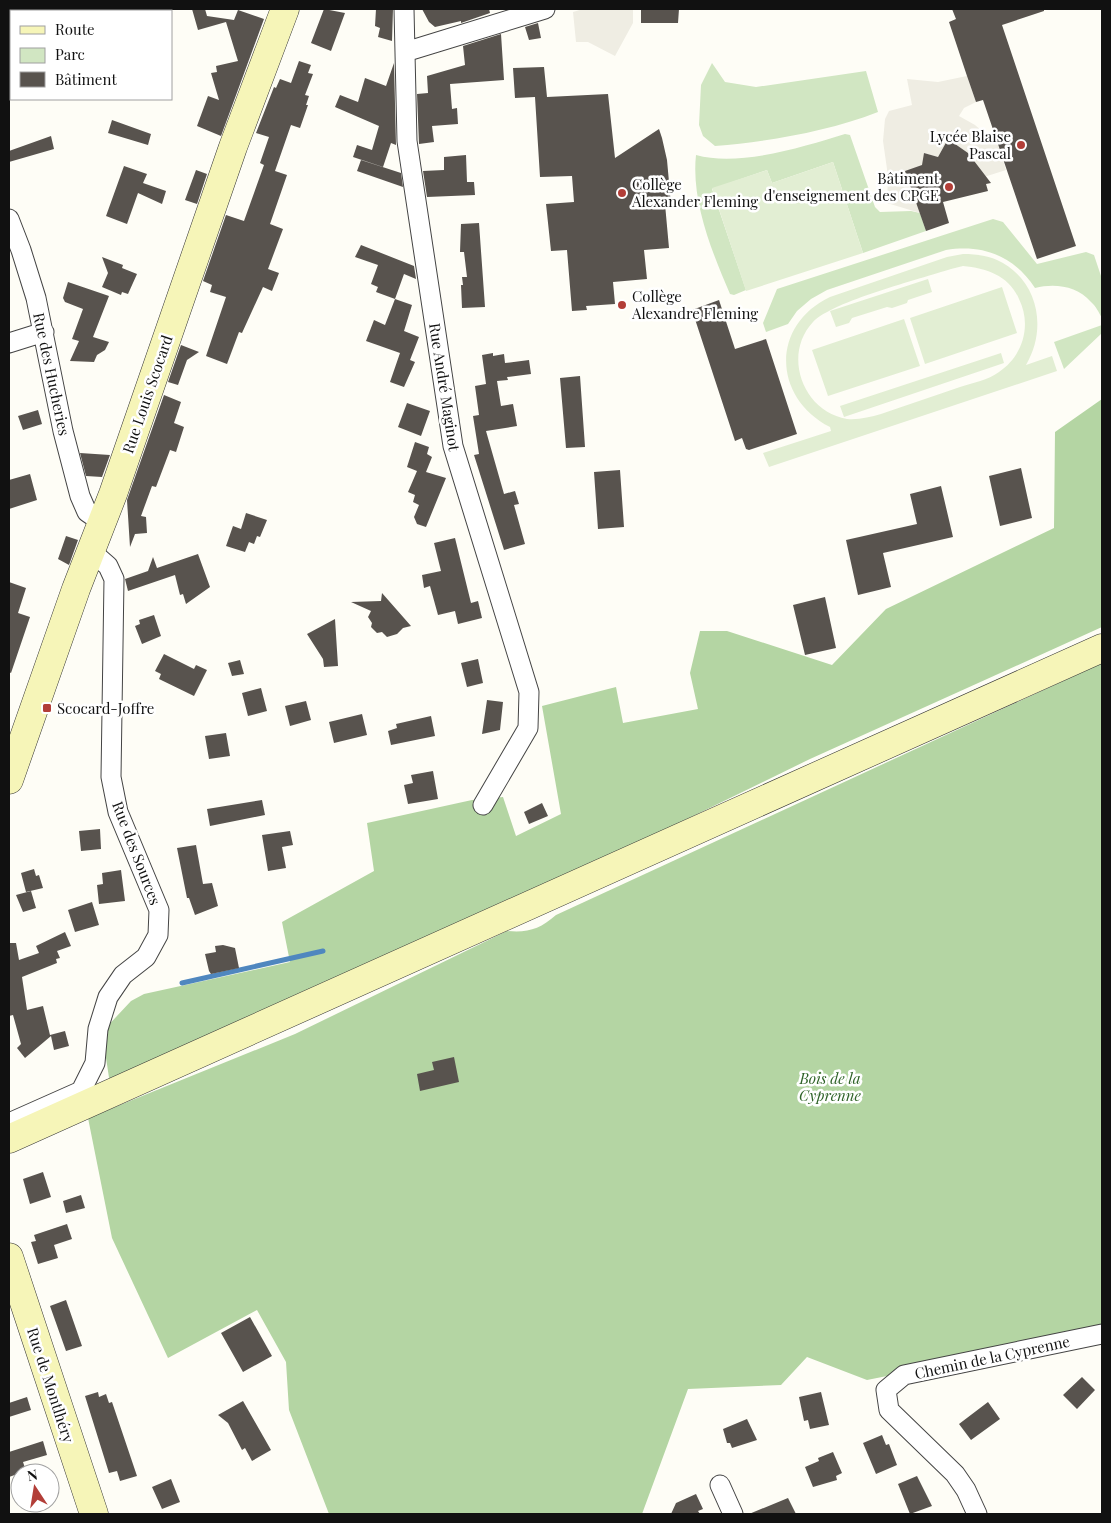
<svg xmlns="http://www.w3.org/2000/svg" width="1111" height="1523" font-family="'Playfair Display',serif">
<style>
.green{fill:#d1e6c2}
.forest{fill:#b4d5a3}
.pitch{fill:#e2eed3;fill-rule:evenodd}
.plaza{fill:#efede3}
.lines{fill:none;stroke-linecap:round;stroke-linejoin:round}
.stream{stroke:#4f87bf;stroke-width:5}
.building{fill:#58534e}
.minor-casing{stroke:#444;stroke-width:21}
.secondary-casing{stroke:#333;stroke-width:29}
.minor{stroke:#fff;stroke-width:19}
.secondary{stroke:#f6f5b8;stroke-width:28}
.poi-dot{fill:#b23e38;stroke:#fff;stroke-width:2}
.labels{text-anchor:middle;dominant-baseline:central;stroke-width:5;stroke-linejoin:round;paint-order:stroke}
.poi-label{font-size:15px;fill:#111;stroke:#fff;text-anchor:start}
.street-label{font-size:15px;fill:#111;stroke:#fff}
.park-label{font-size:15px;font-style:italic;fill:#2e6227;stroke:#fff}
</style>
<rect width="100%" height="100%" fill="#fefdf6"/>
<path class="green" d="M 712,63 L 725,82 L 756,87 L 866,71 L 878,112 C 826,132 771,141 715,146 L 703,136 L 699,125 L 701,85 Z
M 845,134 L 850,135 L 875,207 L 880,212 L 911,211 L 920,213 L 926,231 L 863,253 L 833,162 L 772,183 L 767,170 L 712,189 L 746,290 L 734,295 L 730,294 C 712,252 691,201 696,155 C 739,167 803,147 845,134 Z
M 993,219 L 1003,222 L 1037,264 L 1086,252 L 1094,255 L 1102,279 L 1102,318 C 1099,313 1096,306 1091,302 C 1077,286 1055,283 1035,288 C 1014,256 983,244 946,250 L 827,290 L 811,299 L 797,311 L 788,324 L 766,332 L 763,323 L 777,289 Z
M 1102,325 L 1102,333 L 1064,369 L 1054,342 Z"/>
<path class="forest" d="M 1102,399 L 1102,627 L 810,759 L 535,893 L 110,1084 L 102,1032 L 131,1001 L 144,994 L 290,962 L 282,922 L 374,871 L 367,823 L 472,800 L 503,797 L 516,836 L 561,814 L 542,706 L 616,687 L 623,723 L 698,709 L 690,673 L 700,631 L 727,631 L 832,665 L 886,609 L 1054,528 L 1055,432 Z
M 1102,663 L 1102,1333 L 867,1380 L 807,1357 L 781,1385 L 688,1389 L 642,1514 L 329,1514 L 289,1410 L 286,1362 L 257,1310 L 168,1358 L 112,1238 L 88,1118 L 295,1034 L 507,931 C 528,933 540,929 556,915 Z"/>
<path class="pitch" d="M 833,162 L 863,253 L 746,291 L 712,188 L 767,170 L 772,183 Z
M 963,254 C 974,254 986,255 997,260 C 1038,279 1048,328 1026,365 L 1052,356 L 1057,371 L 769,467 L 763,453 L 831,431 L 830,427 C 772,397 771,325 830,297 L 947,257 ZM 963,266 C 987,268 1009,276 1019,299 C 1032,325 1023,356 999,372 C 988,380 973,383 960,387 C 934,396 907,405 881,414 C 870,417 859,420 847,419 C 803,412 782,355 813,322 C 833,301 920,279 951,269 Z
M 928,279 L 932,292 L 908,300 L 907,303 L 892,308 L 887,307 L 852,318 L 849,323 L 836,327 L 830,311 Z
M 1002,287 L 1017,333 L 925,364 L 910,318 Z
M 904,319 L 920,366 L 828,396 L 812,350 Z
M 1001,353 L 1004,363 L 844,417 L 840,406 Z"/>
<path class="plaza" d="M 583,9 L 633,9 L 633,23 L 615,56 L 588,42 L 576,42 L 573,12 Z
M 967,76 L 976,102 L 964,108 L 959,116 L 975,125 L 988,136 L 994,133 L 1006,170 L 984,177 L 968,153 L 948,139 L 938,157 L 924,153 L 920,213 L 887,203 L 888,176 L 883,141 L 885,119 L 889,111 L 912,105 L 907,79 L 938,82 Z"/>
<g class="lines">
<path class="stream" d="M 182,983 L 323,951"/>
</g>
<path class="building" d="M 192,9 L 205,9 L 207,16 L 234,20 L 238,10 L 264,19 L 221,136 L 197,126 L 208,96 L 219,100 L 211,73 L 217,72 L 216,66 L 238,61 L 226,22 L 198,30 Z
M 324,9 L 345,13 L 331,51 L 311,43 Z
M 376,9 L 393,9 L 392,41 L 378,37 L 380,28 L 375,26 Z
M 422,9 L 489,9 L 490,13 L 461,23 L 461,21 L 435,27 L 429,22 Z
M 641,9 L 679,9 L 678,23 L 641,23 Z
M 952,9 L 1044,9 L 1044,11 L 1002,25 L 1076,246 L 1037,259 L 983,100 L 976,102 L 967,76 L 949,22 L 956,19 Z
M 538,23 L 541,38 L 529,40 L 525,27 Z
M 501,34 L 504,80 L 450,84 L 452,109 L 457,108 L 458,124 L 432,126 L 434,142 L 419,144 L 417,94 L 428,93 L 427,76 L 465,65 L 463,46 Z
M 299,61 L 311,65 L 308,73 L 313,74 L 305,95 L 309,96 L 306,105 L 308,105 L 300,128 L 291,125 L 275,171 L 287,175 L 270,224 L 283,229 L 268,269 L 279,273 L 272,291 L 263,287 L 242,333 L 239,332 L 227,364 L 206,356 L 226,297 L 210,292 L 212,285 L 203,281 L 226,215 L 244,221 L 264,165 L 260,163 L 269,137 L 256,133 L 274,87 L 276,88 L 280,79 L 291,83 Z
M 394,63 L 396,145 L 391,143 L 383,167 L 353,157 L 357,145 L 372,150 L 379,126 L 335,107 L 340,95 L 358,102 L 365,78 L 386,86 Z
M 544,67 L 547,97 L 608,94 L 615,158 L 659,129 L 662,138 L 667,160 L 671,204 L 665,204 L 669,248 L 644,250 L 647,279 L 613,282 L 615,304 L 586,306 L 587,310 L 572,311 L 567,250 L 551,251 L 546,204 L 574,202 L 572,176 L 540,177 L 535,97 L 515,98 L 513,68 Z
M 112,120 L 151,134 L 148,145 L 108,133 Z
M 51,136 L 54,149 L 9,162 L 9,151 Z
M 948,139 L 968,153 L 991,183 L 986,184 L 988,191 L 943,202 L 949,223 L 926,231 L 905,171 L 922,165 L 924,153 L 938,157 Z
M 466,155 L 467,182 L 474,182 L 475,195 L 427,197 L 423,171 L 444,170 L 444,157 Z
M 361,160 L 401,173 L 403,187 L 357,171 Z
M 124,166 L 147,174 L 143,183 L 166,191 L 162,204 L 138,193 L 127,224 L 106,216 Z
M 196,170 L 207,174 L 197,204 L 185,200 Z
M 479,223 L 485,307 L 462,308 L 461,285 L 463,285 L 462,277 L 467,277 L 464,252 L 460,252 L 461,224 Z
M 361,245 L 414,266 L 416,279 L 404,274 L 395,299 L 376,292 L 378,287 L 371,284 L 378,265 L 355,257 Z
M 102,257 L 123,265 L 122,268 L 137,274 L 128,294 L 122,292 L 121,295 L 102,287 L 108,273 Z
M 68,282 L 109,296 L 93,337 L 109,342 L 105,350 L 97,355 L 94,362 L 70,361 L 79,341 L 72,339 L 83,309 L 65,302 L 63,298 Z
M 395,299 L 412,305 L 404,331 L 419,337 L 410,360 L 415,362 L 404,387 L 390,382 L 400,353 L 366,341 L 374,320 L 385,325 Z
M 719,300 L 735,349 L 766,339 L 797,434 L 749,450 L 746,449 L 742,438 L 735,441 L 692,310 Z
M 181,345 L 199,352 L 187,360 L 178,385 L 168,382 Z
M 493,353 L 493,356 L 504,354 L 505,363 L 529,360 L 531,374 L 507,377 L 508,380 L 497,381 L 501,406 L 513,404 L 517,426 L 486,431 L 504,494 L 515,491 L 519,504 L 514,505 L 525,544 L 504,550 L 474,455 L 479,454 L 473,416 L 479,415 L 475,386 L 486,384 L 482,355 Z
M 580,376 L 585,447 L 566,448 L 560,378 Z
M 164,395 L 181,402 L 174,423 L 184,427 L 176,452 L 170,450 L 156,487 L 152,486 L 141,516 L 146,517 L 147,533 L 135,534 L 130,547 L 127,500 Z
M 407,403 L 430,411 L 421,436 L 398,427 Z
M 38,410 L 42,424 L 23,430 L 18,416 Z
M 415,442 L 429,447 L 427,454 L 432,457 L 426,472 L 446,478 L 426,527 L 417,524 L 414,517 L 419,505 L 413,502 L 415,495 L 408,492 L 417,471 L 407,467 Z
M 80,453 L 110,455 L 102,477 L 86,476 Z
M 1021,468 L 1032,518 L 1000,526 L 989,476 Z
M 620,470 L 624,527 L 598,529 L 594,472 Z
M 30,474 L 37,500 L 9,509 L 9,480 Z
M 941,486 L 953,537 L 883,553 L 891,587 L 858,595 L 846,540 L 917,524 L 910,494 Z
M 246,513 L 267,520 L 260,537 L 257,536 L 254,544 L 249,542 L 245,552 L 226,546 L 233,526 L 241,529 Z
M 66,536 L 78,540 L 69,565 L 58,559 Z
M 455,538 L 471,603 L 478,601 L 482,618 L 458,624 L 455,611 L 438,615 L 430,586 L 424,588 L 422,575 L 441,571 L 434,543 Z
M 198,554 L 210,587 L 186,604 L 183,594 L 180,595 L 175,575 L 128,591 L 125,579 L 148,571 L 153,557 L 157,568 Z
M 9,582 L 26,588 L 18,613 L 30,617 L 11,673 L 9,672 Z
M 382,593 L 411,626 L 403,628 L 397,634 L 387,637 L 382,632 L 377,633 L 371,627 L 372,623 L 368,617 L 371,611 L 351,602 L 381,601 Z
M 825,597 L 836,648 L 805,655 L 793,605 Z
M 154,615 L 161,636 L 142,644 L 135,626 L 140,624 L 139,620 Z
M 335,619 L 338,666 L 324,667 L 323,659 L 307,634 Z
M 164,654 L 194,669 L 196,665 L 207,670 L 194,696 L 159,679 L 161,674 L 155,671 Z
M 478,659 L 483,683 L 467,687 L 461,663 Z
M 240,660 L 244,674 L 232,676 L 228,663 Z
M 261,688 L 267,711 L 248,716 L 242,693 Z
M 487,700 L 503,702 L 500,730 L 482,734 Z
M 306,701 L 311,720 L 290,726 L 285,706 Z
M 362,714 L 367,735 L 334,743 L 329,722 Z
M 431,716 L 435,736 L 391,745 L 388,731 L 397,728 L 396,724 Z
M 226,733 L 230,756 L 209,759 L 205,736 Z
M 433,771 L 438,799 L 408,804 L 404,785 L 413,783 L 411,775 Z
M 262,800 L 265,815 L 210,826 L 207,809 Z
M 542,803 L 548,816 L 529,824 L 524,812 Z
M 100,829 L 101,849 L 81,851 L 79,831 Z
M 290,831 L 293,845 L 282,847 L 286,868 L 268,871 L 262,835 Z
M 196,845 L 203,884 L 212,883 L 218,906 L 195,915 L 189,898 L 187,898 L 177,848 Z
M 34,869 L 36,876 L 39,875 L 43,888 L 26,892 L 21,873 Z
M 121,870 L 125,901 L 99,904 L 97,885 L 103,884 L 102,873 Z
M 31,891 L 36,908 L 23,912 L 16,895 Z
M 92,902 L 99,925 L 75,932 L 68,910 Z
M 65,932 L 71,946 L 57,951 L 60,958 L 56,959 L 57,963 L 22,977 L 27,1010 L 43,1006 L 50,1035 L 65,1031 L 69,1046 L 54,1050 L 51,1036 L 25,1058 L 17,1048 L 21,1044 L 13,1015 L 9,1016 L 9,943 L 16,943 L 19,960 L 39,953 L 36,946 Z
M 223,945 L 235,948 L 239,968 L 211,974 L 209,971 L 205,954 L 216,952 L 215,946 Z
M 454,1057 L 459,1082 L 420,1091 L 417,1074 L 434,1070 L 432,1062 Z
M 43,1172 L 51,1197 L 30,1204 L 23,1179 Z
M 81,1195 L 85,1208 L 66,1213 L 63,1201 Z
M 67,1224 L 72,1239 L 54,1245 L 58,1258 L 38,1264 L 31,1242 L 36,1241 L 34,1235 Z
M 66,1300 L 82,1346 L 66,1351 L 50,1306 Z
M 250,1317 L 272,1356 L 243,1372 L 221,1333 Z
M 1082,1377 L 1095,1390 L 1077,1409 L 1063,1395 Z
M 98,1392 L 99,1397 L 106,1394 L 109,1403 L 112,1402 L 137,1476 L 120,1481 L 117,1471 L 109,1473 L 85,1396 Z
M 821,1392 L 829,1425 L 810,1429 L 808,1420 L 804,1421 L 799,1397 Z
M 27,1397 L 31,1410 L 9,1417 L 9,1403 Z
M 243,1401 L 271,1450 L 252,1461 L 245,1448 L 242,1450 L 228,1423 L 218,1415 Z
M 988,1402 L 1000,1419 L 971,1440 L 959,1424 Z
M 747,1419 L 757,1440 L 732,1448 L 730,1443 L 727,1443 L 723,1429 Z
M 882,1435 L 886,1445 L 889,1444 L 897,1465 L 876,1474 L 863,1443 Z
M 43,1441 L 47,1455 L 23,1462 L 26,1471 L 9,1477 L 9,1452 Z
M 833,1452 L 842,1473 L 836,1476 L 837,1480 L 813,1487 L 805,1467 L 819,1461 L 818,1458 Z
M 917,1476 L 932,1506 L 910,1514 L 898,1484 Z
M 171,1479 L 180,1502 L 162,1509 L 152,1487 Z
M 696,1494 L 703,1509 L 698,1511 L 700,1514 L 671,1514 L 676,1503 Z
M 788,1498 L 796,1514 L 749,1514 Z"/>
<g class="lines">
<defs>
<path id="minor" d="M 404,9 L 407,141 L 453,446 L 529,692 L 528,728 L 483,805
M 405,52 L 545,9
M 9,219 L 21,250 L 36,298 L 63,431 L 80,496 L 87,512 L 103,523
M 9,343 L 44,332
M 9,1123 L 81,1091 L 95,1063 L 98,1029 L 108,997 L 123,975 L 146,957 L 158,935 L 159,910 L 118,812 L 111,777 L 114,579 L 108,566 L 92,552
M 720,1485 L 733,1514
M 977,1514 L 966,1490 L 955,1474 L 889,1410 L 886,1390 L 904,1375 L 1102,1334"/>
<path id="secondary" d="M 9,780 L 76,589 L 113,494 L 233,147 L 285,9
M 9,1139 L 1102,648
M 9,1257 L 94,1514"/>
</defs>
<use href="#minor" class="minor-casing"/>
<use href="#secondary" class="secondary-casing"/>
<use href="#minor" class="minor"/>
<use href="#secondary" class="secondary"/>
</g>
<g class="poi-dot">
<circle cx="1021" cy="145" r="5"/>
<circle cx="949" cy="187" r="5"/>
<circle cx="622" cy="193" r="5"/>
<circle cx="622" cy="305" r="5"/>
<rect x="42" y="703" width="10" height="10" rx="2.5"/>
</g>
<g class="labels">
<g class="poi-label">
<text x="1011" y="136" text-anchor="end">Lycée Blaise<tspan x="1011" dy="17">Pascal</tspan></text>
<text x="939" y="178" text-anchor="end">Bâtiment<tspan x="939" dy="17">d'enseignement des CPGE</tspan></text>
<text x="632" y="184">Collège<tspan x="632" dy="17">Alexander Fleming</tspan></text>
<text x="632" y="296">Collège<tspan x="632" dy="17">Alexandre Fleming</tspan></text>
<text x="57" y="708">Scocard-Joffre</text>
</g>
<g class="street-label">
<text transform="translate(52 374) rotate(78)">Rue des Hucheries</text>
<text transform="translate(445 387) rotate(81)">Rue André Maginot</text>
<text transform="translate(147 394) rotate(-71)">Rue Louis Scocard</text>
<text transform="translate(137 853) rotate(69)">Rue des Sources</text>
<text transform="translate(992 1357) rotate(-12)">Chemin de la Cyprenne</text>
<text transform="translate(51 1385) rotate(72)">Rue de Montlhéry</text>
</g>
<g class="park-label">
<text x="830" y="1078">Bois de la<tspan x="830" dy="17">Cyprenne</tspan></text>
</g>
</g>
<rect width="1111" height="1523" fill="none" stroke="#111111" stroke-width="20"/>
<rect x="10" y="10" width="162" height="90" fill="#ffffff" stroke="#a0a0a0"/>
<rect x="20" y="26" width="25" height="8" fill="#f6f5b8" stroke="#a0a0a0"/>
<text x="55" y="35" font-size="15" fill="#111111">Route</text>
<rect x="20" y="48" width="25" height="15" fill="#d1e6c2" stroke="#a0a0a0"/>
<text x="55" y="60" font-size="15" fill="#111111">Parc</text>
<rect x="20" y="72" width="25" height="15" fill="#58534e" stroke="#a0a0a0"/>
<text x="55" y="85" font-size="15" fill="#111111">Bâtiment</text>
<g transform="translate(35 1488) rotate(348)"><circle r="24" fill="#ffffff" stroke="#a0a0a0"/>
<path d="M0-4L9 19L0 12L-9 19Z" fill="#b23e38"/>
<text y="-8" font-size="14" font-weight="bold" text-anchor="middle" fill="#111111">N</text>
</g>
</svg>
